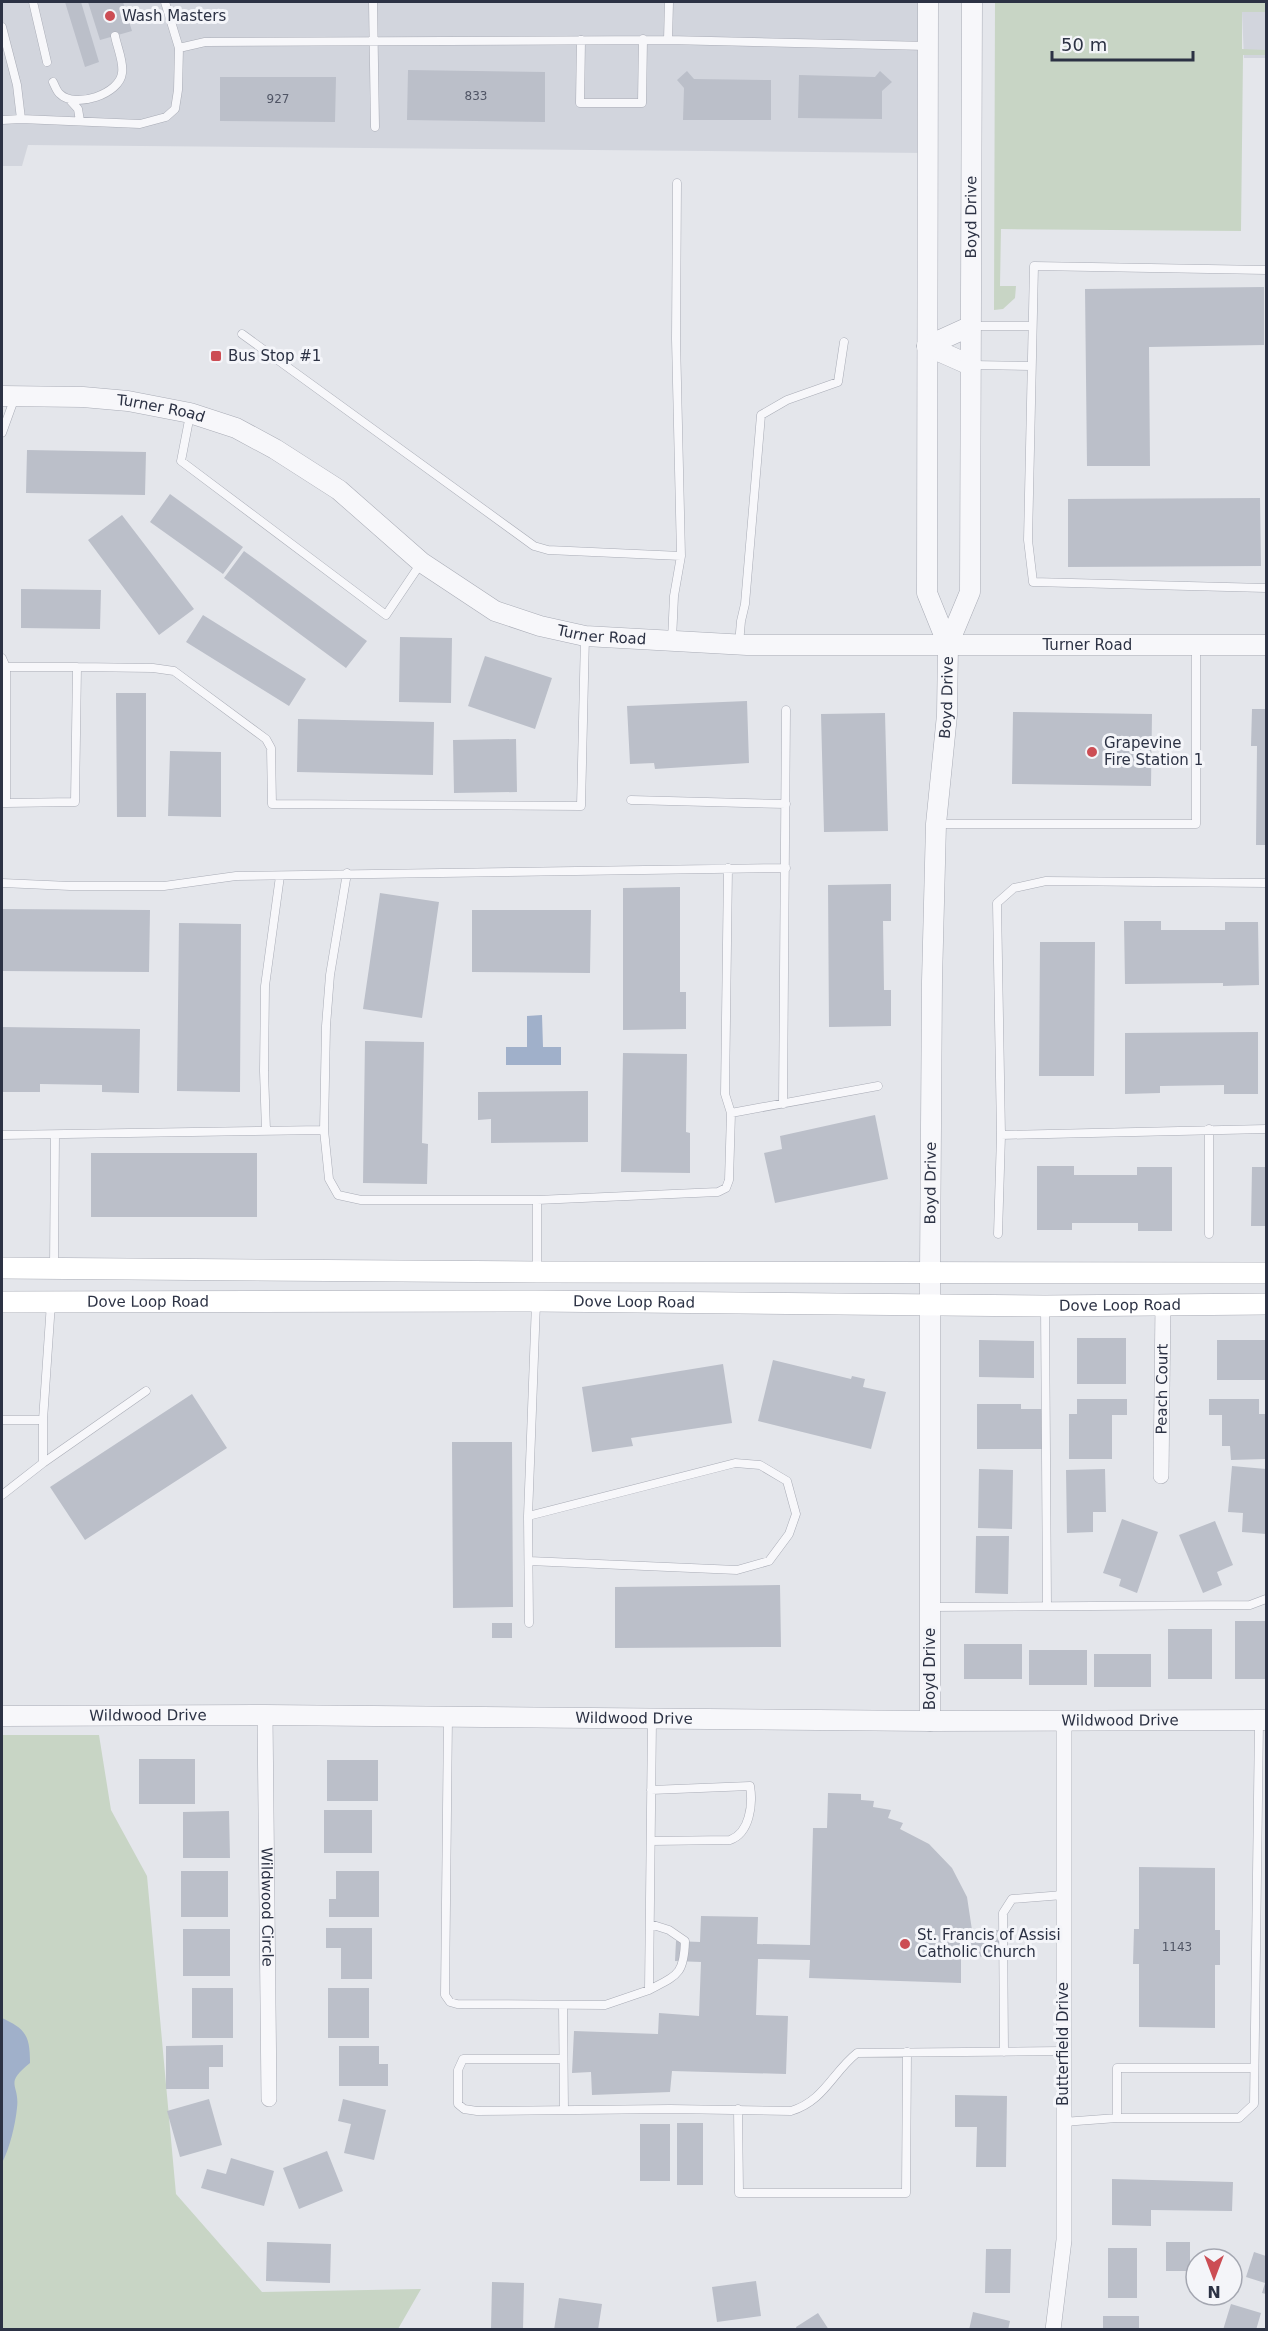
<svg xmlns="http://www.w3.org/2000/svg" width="1268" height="2331" font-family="'DejaVu Sans',sans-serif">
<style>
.built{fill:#d2d5dd}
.green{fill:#c8d5c5}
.water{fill:#a0b0ca}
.building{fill:#bbbfc9}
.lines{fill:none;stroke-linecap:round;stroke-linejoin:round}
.service-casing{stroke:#a9acb6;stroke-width:9}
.minor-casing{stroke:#a9acb6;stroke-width:16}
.tertiary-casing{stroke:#a9acb6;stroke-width:21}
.secondary-casing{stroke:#a9acb6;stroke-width:22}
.service{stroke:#f7f7fa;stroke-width:8}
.minor{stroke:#f7f7fa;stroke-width:15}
.tertiary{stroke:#f7f7fa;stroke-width:20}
.secondary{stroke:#fff;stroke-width:21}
.poi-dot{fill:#cc4d54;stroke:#f4f5f9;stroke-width:2}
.labels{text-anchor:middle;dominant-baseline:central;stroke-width:6;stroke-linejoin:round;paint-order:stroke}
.number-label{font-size:12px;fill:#505565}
.poi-label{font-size:15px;fill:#2c3244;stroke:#f4f5f9;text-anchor:start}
.street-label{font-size:15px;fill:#2c3244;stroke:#f4f5f9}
</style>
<rect width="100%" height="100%" fill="#e4e6eb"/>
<path class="built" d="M 2,2 L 928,2 L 927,153 L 28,145 L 22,166 L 2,166 Z
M 1266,2 L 1266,58 L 1244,58 L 1242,12 Z"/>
<path class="green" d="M 995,2 L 1266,2 L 1266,12 L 1242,12 L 1242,49 L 1266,50 L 1266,55 L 1243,55 L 1241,231 L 1001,229 L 1000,286 L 1016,286 L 1015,298 L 1003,309 L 994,310 Z
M 2,1735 L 99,1735 L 111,1810 L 147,1876 L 176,2194 L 262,2292 L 421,2289 L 398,2329 L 2,2329 Z"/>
<path class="water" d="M 542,1015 L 543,1047 L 561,1047 L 561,1065 L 506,1065 L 506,1047 L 527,1047 L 527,1016 Z
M 2,2018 C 26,2029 30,2036 30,2063 C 3,2085 20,2083 17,2108 C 15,2126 10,2147 2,2163 Z"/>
<path class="building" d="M 65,2 L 81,2 L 99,62 L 85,67 Z
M 88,2 L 123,2 L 132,31 L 100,40 Z
M 408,70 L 545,72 L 545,122 L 407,120 Z
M 687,71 L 694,79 L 771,80 L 771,120 L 683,120 L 684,88 L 677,80 Z
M 880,71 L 892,82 L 882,91 L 882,119 L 798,118 L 799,75 L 875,77 Z
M 220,77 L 336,77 L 335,122 L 220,121 Z
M 1264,287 L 1264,345 L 1149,347 L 1150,466 L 1087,466 L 1085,289 Z
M 27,450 L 146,452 L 145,495 L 26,493 Z
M 170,494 L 243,547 L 223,574 L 150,522 Z
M 1260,498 L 1261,566 L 1068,567 L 1068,499 Z
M 122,515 L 194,609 L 159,635 L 88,540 Z
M 244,551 L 367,641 L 346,668 L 224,578 Z
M 21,589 L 101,590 L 100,629 L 21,628 Z
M 203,615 L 306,679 L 289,706 L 186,642 Z
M 400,637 L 452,638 L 451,703 L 399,702 Z
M 485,656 L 552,678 L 535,729 L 468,706 Z
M 116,693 L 146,693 L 146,817 L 117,817 Z
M 747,701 L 749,763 L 655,769 L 654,763 L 630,764 L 627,706 Z
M 1252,709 L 1266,709 L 1266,845 L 1256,845 L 1257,746 L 1251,746 Z
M 1013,712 L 1152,714 L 1151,786 L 1012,784 Z
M 885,713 L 888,831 L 824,832 L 821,714 Z
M 298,719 L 434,722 L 433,775 L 297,772 Z
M 516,739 L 517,792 L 454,793 L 453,740 Z
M 170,751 L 221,752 L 221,817 L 168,816 Z
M 891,884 L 891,921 L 883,921 L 884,990 L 891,990 L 891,1026 L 829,1027 L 828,885 Z
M 680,887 L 680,992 L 686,992 L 686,1029 L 623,1030 L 623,888 Z
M 380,893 L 439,902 L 422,1018 L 363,1009 Z
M 2,909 L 150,910 L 149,972 L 2,971 Z
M 472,910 L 591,910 L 590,973 L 472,972 Z
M 1124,921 L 1161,921 L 1161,930 L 1225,930 L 1225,922 L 1258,922 L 1259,985 L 1223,986 L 1223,983 L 1125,984 Z
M 179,923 L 241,924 L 240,1092 L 177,1091 Z
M 1040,942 L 1095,942 L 1094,1076 L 1039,1076 Z
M 2,1027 L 140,1029 L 139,1093 L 102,1092 L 102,1085 L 40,1084 L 40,1092 L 2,1092 Z
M 1258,1032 L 1258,1094 L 1224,1094 L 1224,1085 L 1160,1086 L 1160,1093 L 1125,1094 L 1125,1033 Z
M 365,1041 L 424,1042 L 422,1143 L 428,1144 L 427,1184 L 363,1183 Z
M 623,1053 L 687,1054 L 686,1132 L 690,1133 L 690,1173 L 621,1172 Z
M 588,1091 L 588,1142 L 491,1143 L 491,1119 L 478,1120 L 478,1092 Z
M 875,1115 L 888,1179 L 775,1203 L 764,1153 L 782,1149 L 780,1136 Z
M 91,1153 L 257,1153 L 257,1217 L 91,1217 Z
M 1037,1166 L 1074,1166 L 1074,1175 L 1137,1175 L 1137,1167 L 1172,1167 L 1172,1231 L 1138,1231 L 1138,1223 L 1072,1223 L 1072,1230 L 1037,1230 Z
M 1252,1167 L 1266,1167 L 1266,1226 L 1251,1226 Z
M 1077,1338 L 1126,1338 L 1126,1384 L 1077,1384 Z
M 979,1340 L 1034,1341 L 1034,1378 L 979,1377 Z
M 1217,1340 L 1266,1340 L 1266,1380 L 1217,1380 Z
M 773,1360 L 851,1379 L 852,1376 L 865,1379 L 863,1387 L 886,1392 L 871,1449 L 758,1421 Z
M 723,1364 L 732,1423 L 631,1438 L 633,1446 L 592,1452 L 582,1387 Z
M 192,1394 L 227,1448 L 85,1540 L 50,1487 Z
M 1077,1399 L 1127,1399 L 1127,1415 L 1112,1415 L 1112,1459 L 1069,1459 L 1069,1414 L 1077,1414 Z
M 1209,1399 L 1259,1399 L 1259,1414 L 1266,1414 L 1266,1459 L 1231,1460 L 1230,1446 L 1222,1446 L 1222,1415 L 1209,1415 Z
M 977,1404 L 1021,1404 L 1021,1409 L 1045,1409 L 1045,1449 L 977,1449 Z
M 452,1442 L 512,1442 L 513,1607 L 453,1608 Z
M 1232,1466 L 1266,1469 L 1266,1534 L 1242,1532 L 1243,1513 L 1228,1512 Z
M 979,1469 L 1013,1470 L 1012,1529 L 978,1528 Z
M 1105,1469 L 1106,1512 L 1093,1512 L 1093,1532 L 1067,1533 L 1066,1470 Z
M 1122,1519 L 1158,1532 L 1137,1593 L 1119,1586 L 1121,1579 L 1103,1573 Z
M 1215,1521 L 1233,1565 L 1217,1572 L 1222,1585 L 1203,1593 L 1179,1535 Z
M 976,1536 L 1009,1536 L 1008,1594 L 975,1593 Z
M 780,1585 L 781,1647 L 615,1648 L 615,1587 Z
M 1235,1621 L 1266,1621 L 1266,1679 L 1235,1679 Z
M 492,1623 L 512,1623 L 512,1638 L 492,1638 Z
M 1168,1629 L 1212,1629 L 1212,1679 L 1168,1679 Z
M 964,1644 L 1022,1644 L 1022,1679 L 964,1679 Z
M 1029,1650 L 1087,1650 L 1087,1685 L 1029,1685 Z
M 1094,1654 L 1151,1654 L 1151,1687 L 1094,1687 Z
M 139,1759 L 195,1759 L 195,1804 L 139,1804 Z
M 327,1760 L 378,1760 L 378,1801 L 327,1801 Z
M 828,1793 L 861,1794 L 861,1800 L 874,1801 L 873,1807 L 891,1810 L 888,1818 L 903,1823 L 900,1829 L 929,1844 L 952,1868 L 967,1897 L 972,1930 L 1000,1930 L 999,1957 L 961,1956 L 961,1983 L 809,1978 L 810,1960 L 758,1959 L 756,2015 L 788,2016 L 786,2074 L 672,2071 L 670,2092 L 592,2095 L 591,2072 L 572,2073 L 574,2031 L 658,2034 L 659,2013 L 699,2016 L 701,1962 L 675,1961 L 676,1941 L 700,1942 L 701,1916 L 758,1917 L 757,1944 L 810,1945 L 813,1828 L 827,1828 Z
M 324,1810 L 372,1810 L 372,1853 L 324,1853 Z
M 229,1811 L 230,1858 L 183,1858 L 183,1812 Z
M 1139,1867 L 1215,1868 L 1215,1930 L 1220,1930 L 1220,1965 L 1215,1965 L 1215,2028 L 1139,2027 L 1139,1964 L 1133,1964 L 1134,1929 L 1139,1929 Z
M 181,1871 L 228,1871 L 228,1917 L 181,1917 Z
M 336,1871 L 379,1871 L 379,1917 L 329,1917 L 329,1899 L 336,1899 Z
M 326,1928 L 372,1928 L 372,1979 L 341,1979 L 341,1948 L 326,1948 Z
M 183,1929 L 230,1929 L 230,1976 L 183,1976 Z
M 192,1988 L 233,1988 L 233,2038 L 192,2038 Z
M 328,1988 L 369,1988 L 369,2038 L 328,2038 Z
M 223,2045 L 223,2067 L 209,2067 L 209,2089 L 166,2089 L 166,2046 Z
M 339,2046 L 379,2046 L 379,2064 L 388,2064 L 388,2086 L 339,2086 Z
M 955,2095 L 1007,2096 L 1006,2167 L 976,2167 L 977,2127 L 955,2127 Z
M 209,2099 L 222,2145 L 180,2157 L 167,2111 Z
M 343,2099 L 386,2110 L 374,2160 L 344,2153 L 351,2124 L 338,2121 Z
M 677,2123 L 703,2123 L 703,2185 L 677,2185 Z
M 640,2124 L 670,2124 L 670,2181 L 640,2181 Z
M 327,2151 L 343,2191 L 299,2209 L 283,2168 Z
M 231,2158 L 274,2171 L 264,2206 L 201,2188 L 207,2169 L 226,2174 Z
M 1112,2179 L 1233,2182 L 1232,2211 L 1151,2210 L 1151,2226 L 1112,2225 Z
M 267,2242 L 331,2244 L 330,2283 L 266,2281 Z
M 1166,2242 L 1190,2242 L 1190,2271 L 1166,2271 Z
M 1108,2248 L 1137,2248 L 1137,2298 L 1108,2298 Z
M 986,2249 L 1011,2249 L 1010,2293 L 985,2293 Z
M 1254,2252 L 1266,2256 L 1266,2294 L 1262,2293 L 1265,2283 L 1246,2277 Z
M 756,2281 L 761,2316 L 717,2322 L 712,2287 Z
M 492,2282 L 524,2283 L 523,2330 L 491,2330 Z
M 559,2298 L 602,2304 L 598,2330 L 554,2330 Z
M 1231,2304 L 1261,2313 L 1256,2330 L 1223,2330 Z
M 973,2312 L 1010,2321 L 1008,2330 L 969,2330 Z
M 818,2313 L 829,2330 L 797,2330 L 796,2327 Z
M 1103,2316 L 1139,2316 L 1139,2330 L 1103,2330 Z"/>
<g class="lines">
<defs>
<path id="service" d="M 33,2 L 47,62
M 373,2 L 375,127
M 669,2 L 668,40 L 928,46
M 2,27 L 17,85 L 21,119 L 2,120
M 581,40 L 580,103 L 642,103 L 643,39
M 179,48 L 205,42 L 668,40
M 53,82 C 55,86 57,92 60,94 C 75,109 120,94 122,73 C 124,62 117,47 115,36
M 69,99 L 78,109 L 80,121
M 21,119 L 140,124 L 166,117 L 175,109 L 178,90 L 179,48 L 165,2
M 1266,270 L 1034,266 L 1028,540 L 1033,582 L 1266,588
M 971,326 L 1032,326
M 242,334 L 534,546 L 548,550 L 681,556
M 972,365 L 1031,366
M 190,415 L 181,461 L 386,615 L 421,563
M 2,433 L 15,397
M 672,640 L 674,596 L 681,556 L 676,339 L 677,183
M 739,644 L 741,621 L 745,604 L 761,415 L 787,400 L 838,382 L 844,342
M 2,658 L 6,667
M 77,667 L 153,668 L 174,671 L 266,739 L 271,748 L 272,804 L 581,806 L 585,636
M 631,800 L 786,804
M 2,803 L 6,803 L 75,802 L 77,667 L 6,667 L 6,803
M 938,824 L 1196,824 L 1196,647
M 728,868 L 725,1094 L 731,1113
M 347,873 L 330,975 L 326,1026 L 324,1130 L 329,1179 L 338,1195 L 361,1200 L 537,1200 L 718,1192 L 726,1188 L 729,1180 L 731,1113 L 878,1086
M 2,883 L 70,886 L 164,886 L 236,876 L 786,868
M 783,1104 L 786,710
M 266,1131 L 264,1071 L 265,986 L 280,876
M 2,1135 L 324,1130
M 1001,1135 L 1266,1129
M 537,1200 L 537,1271
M 998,1234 L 1001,1135 L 997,903 L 1014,888 L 1046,881 L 1266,883
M 1209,1234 L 1209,1129
M 54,1266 L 55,1135
M 1045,1306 L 1047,1605
M 2,1420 L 43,1420
M 43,1463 L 43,1420 L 51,1303
M 2,1495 L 43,1463 L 146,1391
M 528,1516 L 735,1463 L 760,1465 L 787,1481 L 796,1514 L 789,1534 L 769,1561 L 737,1570 L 529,1561
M 930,1607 L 1250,1605 L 1266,1599
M 529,1623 L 528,1516 L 536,1303
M 448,1717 L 445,1995 L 450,2002 L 457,2004 L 605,2005 L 649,1990 L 652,1720
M 651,1841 L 730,1840 C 750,1833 753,1804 750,1786 L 651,1790
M 649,1990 C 677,1975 684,1975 685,1941 L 669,1930 L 650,1924
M 563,2005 L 564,2110
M 1004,2052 L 1003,1913 L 1012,1899 L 1063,1895
M 563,2059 L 463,2059 L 458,2070 L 458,2104 L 464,2109 L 477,2111 L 670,2109 L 791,2111 C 824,2101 832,2073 857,2053 L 1063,2051
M 738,2109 L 739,2193 L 906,2193 L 907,2052
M 1117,2118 L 1117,2068 L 1254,2068
M 1063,2122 L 1117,2118 L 1239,2118 L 1254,2104 L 1259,1721"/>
<g id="minor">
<path id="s1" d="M 1161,1476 L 1163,1304"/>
<path id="s2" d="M 265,1715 L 269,2099"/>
<path d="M 1053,2330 L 1064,2240 L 1064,1722"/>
</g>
<g id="tertiary">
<path d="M 928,2 L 927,593 L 948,645"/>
<path d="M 927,346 L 971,326"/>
<path d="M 927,346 L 970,365"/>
<path id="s3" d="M 2,396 L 83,397 L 128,401 L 190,413 L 236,428 L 275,449 L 339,490 L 421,562 L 495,611 L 540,626 L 585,636 L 747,645 L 1266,645"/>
<path id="s4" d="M 2,1716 L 265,1715 L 930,1721 L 1266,1720"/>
<path id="s5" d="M 930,1721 L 930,1272 L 932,981 L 936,824 L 947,715 L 948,645 L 970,592 L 972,2"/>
</g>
<g id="secondary">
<path d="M 2,1268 L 537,1272 L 1266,1273"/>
<path id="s6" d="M 2,1302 L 536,1301 L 1045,1306 L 1266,1304"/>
</g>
</defs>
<use href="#service" class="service-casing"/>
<use href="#minor" class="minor-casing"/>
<use href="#tertiary" class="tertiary-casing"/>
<use href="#secondary" class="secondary-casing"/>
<use href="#service" class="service"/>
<use href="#minor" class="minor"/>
<use href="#tertiary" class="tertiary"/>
<use href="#secondary" class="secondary"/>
</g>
<g class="poi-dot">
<circle cx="110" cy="16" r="6"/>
<rect x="210" y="350" width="12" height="12" rx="3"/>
<circle cx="1092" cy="752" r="6"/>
<circle cx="905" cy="1944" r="6"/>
</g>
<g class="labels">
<g class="number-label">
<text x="476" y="96">833</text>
<text x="278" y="99">927</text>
<text x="1177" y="1947">1143</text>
</g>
<g class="poi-label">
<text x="122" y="16">Wash Masters</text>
<text x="228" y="356">Bus Stop #1</text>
<text x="1104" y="743">Grapevine<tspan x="1104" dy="17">Fire Station 1</tspan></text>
<text x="917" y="1935">St. Francis of Assisi<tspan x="917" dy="17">Catholic Church</tspan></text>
</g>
<g class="street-label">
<text stroke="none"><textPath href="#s5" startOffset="1509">Boyd Drive</textPath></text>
<text stroke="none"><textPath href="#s3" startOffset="160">Turner Road</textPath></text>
<text stroke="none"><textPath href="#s3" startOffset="666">Turner Road</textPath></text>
<text stroke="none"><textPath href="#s3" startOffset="1152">Turner Road</textPath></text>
<text stroke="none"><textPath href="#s5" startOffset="1024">Boyd Drive</textPath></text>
<text stroke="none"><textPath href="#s5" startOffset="538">Boyd Drive</textPath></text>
<text stroke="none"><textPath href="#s6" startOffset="146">Dove Loop Road</textPath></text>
<text stroke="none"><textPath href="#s6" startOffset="632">Dove Loop Road</textPath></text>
<text stroke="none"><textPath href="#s6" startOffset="1118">Dove Loop Road</textPath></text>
<text stroke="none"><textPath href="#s1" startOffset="87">Peach Court</textPath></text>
<text transform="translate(930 1669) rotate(-90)">Boyd Drive</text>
<text stroke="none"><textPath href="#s4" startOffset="146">Wildwood Drive</textPath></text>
<text stroke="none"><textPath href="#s4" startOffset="632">Wildwood Drive</textPath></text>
<text stroke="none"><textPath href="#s4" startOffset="1118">Wildwood Drive</textPath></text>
<text stroke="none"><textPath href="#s2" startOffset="192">Wildwood Circle</textPath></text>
<text transform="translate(1063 2044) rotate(-90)">Butterfield Drive</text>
</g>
</g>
<rect width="1268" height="2331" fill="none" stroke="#2c3244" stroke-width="6"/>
<g transform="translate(1214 2277) rotate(180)"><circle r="28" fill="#f4f5f9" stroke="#a4a7b1" stroke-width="1.5"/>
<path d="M0-4.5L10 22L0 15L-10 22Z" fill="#cc4d54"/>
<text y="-9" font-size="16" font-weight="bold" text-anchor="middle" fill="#2c3244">N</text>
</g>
<path d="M1052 51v9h141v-9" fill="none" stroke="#2c3244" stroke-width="3"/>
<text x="1061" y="51" font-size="18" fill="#2c3244" stroke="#f4f5f9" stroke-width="4.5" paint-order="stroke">50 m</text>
</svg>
